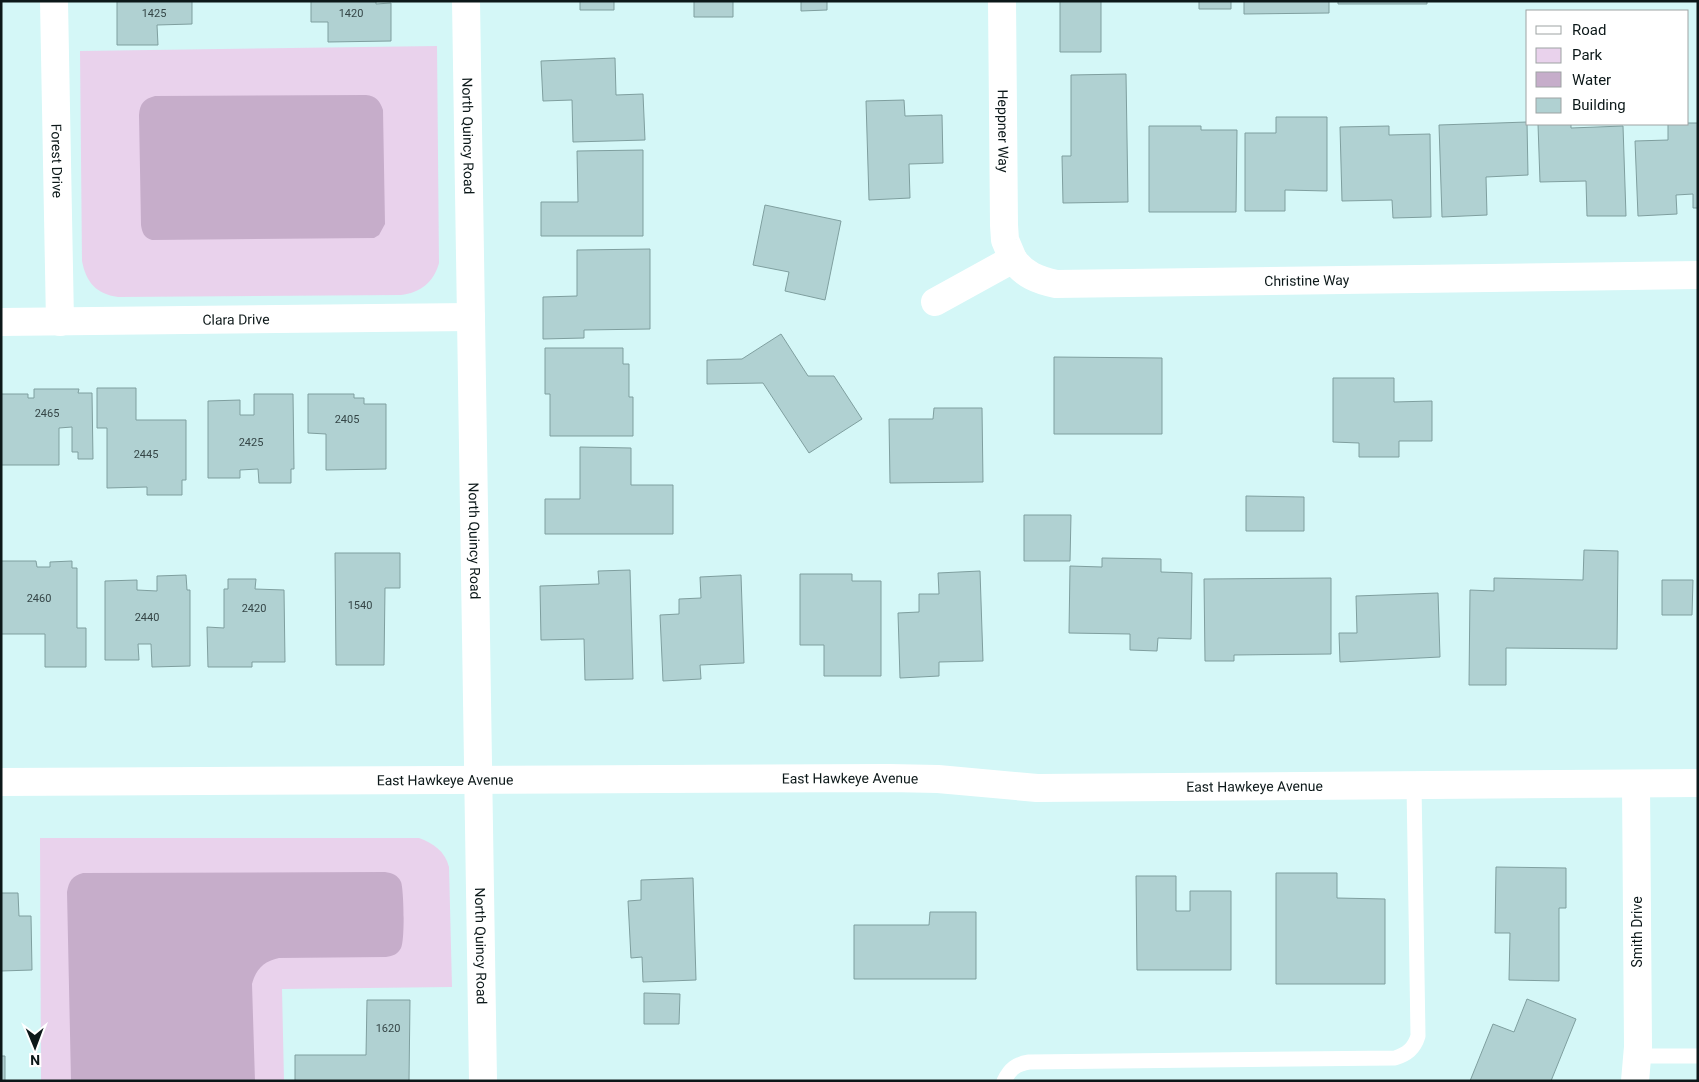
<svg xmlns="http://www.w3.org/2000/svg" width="1699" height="1082" font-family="Roboto,sans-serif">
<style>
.green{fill:#e9d2ec}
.water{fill:#c6adca}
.building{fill:#b0d1d2;stroke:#7f9f9f}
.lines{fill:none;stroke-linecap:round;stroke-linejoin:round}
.lane{stroke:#fff;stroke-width:15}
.street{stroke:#fff;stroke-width:28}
.secondary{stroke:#fff;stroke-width:28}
.labels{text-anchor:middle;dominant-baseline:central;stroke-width:4.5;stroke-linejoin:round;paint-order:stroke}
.number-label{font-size:11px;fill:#354647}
.street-label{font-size:14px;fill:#0c1819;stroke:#fff}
</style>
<rect width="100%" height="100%" fill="#d4f7f7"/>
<path class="green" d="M 437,46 L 439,263 C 434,282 420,293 401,295 L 118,297 C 96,294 86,282 82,261 L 80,51 Z
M 40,838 L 419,838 C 433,843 445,851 449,867 L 452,987 L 282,989 L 284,1081 L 41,1081 Z"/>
<path class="water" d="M 366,95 C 376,96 380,101 383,110 L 385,224 L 379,235 L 374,238 L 152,240 C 144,238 142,232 141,225 L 139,115 C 140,103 144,99 155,96 Z
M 385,872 C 392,873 398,875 401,882 C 404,889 405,941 401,948 C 398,954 393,956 386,957 L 279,958 C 264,961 256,969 252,984 L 255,1081 L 71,1081 L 67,892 C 69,881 72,876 83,873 Z"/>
<path class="building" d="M 117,1 L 192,1 L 192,24 L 157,25 L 158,45 L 117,45 Z
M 311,1 L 376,1 L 376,4 L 391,3 L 391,41 L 328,42 L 328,22 L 311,22 Z
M 580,1 L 614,1 L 614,10 L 580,10 Z
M 694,1 L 733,1 L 733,17 L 694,17 Z
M 801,1 L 827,1 L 827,10 L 801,11 Z
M 1060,1 L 1101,1 L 1101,52 L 1060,52 Z
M 1199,1 L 1231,1 L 1231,9 L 1199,9 Z
M 1244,1 L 1329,1 L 1329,13 L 1244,14 Z
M 1338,1 L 1427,1 L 1427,4 L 1338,4 Z
M 615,58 L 616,95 L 643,94 L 645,140 L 573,142 L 572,100 L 543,101 L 541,61 Z
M 1126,74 L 1128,202 L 1063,203 L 1062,156 L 1071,156 L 1071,75 Z
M 904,100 L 905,116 L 942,115 L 943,163 L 909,164 L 910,198 L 869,200 L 866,101 Z
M 1276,117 L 1327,117 L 1327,191 L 1285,190 L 1285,211 L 1245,211 L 1245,133 L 1276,133 Z
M 1527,122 L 1528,175 L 1486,177 L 1487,215 L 1442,217 L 1439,125 Z
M 1688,123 L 1698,123 L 1698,208 L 1693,208 L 1693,194 L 1676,195 L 1677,214 L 1638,216 L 1635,141 L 1668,140 L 1668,124 Z
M 1538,124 L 1571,124 L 1571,128 L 1623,126 L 1626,216 L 1587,216 L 1586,181 L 1540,182 Z
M 1149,126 L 1201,126 L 1201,130 L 1237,130 L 1236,212 L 1149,212 Z
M 1389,126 L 1389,135 L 1430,134 L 1431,217 L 1393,218 L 1392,200 L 1342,201 L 1340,127 Z
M 643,150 L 643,236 L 541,236 L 541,202 L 578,202 L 577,151 Z
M 765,205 L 841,221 L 825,300 L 785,291 L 789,272 L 753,265 Z
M 650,249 L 650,329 L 584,330 L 584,338 L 543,339 L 543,297 L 577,296 L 577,250 Z
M 781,334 L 808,376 L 834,376 L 862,419 L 809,453 L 763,383 L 707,384 L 707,360 L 742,359 Z
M 545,348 L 623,348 L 623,364 L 629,364 L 629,397 L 633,397 L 633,436 L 550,436 L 550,394 L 545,394 Z
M 1054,357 L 1162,358 L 1162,434 L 1054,434 Z
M 1333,378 L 1394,378 L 1394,402 L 1432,401 L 1432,441 L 1399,441 L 1399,457 L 1359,457 L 1359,443 L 1333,442 Z
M 97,388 L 136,388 L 136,420 L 186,420 L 186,480 L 182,480 L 182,495 L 147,495 L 147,487 L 107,488 L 107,428 L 97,428 Z
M 34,389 L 79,389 L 78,393 L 92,393 L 93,459 L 78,459 L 78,452 L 72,452 L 72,427 L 59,428 L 59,465 L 1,465 L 1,394 L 28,394 L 28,398 L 34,398 Z
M 254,394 L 293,394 L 294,469 L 291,469 L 291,483 L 259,483 L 258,469 L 240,470 L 240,478 L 208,478 L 208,401 L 240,400 L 240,415 L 254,415 Z
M 308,394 L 354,394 L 354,398 L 364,398 L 364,404 L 386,404 L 386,469 L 326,470 L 326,434 L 308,433 Z
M 934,408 L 982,408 L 983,482 L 890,483 L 889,419 L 933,419 Z
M 580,447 L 631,448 L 631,485 L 673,485 L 673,534 L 545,534 L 545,499 L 580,499 Z
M 1246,496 L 1304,497 L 1304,531 L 1246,531 Z
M 1024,515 L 1071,515 L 1070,561 L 1024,561 Z
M 1584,550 L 1618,551 L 1617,649 L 1506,648 L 1506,685 L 1469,685 L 1470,590 L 1494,591 L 1494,578 L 1583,580 Z
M 335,553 L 400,553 L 400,588 L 385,588 L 384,665 L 336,665 Z
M 1102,558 L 1161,559 L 1161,572 L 1192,573 L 1191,639 L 1158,638 L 1157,651 L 1130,650 L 1130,634 L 1069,633 L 1070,566 L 1102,567 Z
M 1,561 L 36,561 L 37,567 L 50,567 L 50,562 L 72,561 L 72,568 L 77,568 L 77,628 L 86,628 L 86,667 L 45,667 L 45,634 L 1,634 Z
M 630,570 L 633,679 L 585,680 L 584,639 L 541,640 L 540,586 L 599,584 L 598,571 Z
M 980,571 L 983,661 L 939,662 L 939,676 L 900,678 L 898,613 L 919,612 L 919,594 L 939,594 L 938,573 Z
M 800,574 L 852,574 L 852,581 L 881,581 L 881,676 L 824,676 L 824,645 L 800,645 Z
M 186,575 L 187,590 L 190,590 L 190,666 L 152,667 L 151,644 L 138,644 L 139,660 L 105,660 L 105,581 L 137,580 L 137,590 L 157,591 L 157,576 Z
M 741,575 L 744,663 L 700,665 L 701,679 L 663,681 L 660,615 L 679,614 L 679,599 L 701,598 L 700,577 Z
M 1331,578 L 1331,654 L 1234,655 L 1234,661 L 1205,661 L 1204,579 Z
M 228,579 L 256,579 L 255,589 L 284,590 L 285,662 L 252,662 L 252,667 L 208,667 L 207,627 L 224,628 L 224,589 L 228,589 Z
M 1662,580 L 1693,580 L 1692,615 L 1662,615 Z
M 1438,593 L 1440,657 L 1340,662 L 1339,633 L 1357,633 L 1356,596 Z
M 1496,867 L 1566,868 L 1566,908 L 1559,908 L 1559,981 L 1509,980 L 1510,933 L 1495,933 Z
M 1276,873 L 1337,873 L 1337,898 L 1385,899 L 1385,984 L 1276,984 Z
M 1136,876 L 1176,876 L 1176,911 L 1190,911 L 1190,891 L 1231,891 L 1231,970 L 1137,970 Z
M 693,878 L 696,980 L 643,982 L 642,957 L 631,958 L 628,901 L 641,900 L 641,880 Z
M 1,893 L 18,893 L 19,916 L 31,916 L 32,970 L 1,971 Z
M 930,912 L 976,912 L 976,979 L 854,979 L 854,925 L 929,925 Z
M 644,993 L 680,994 L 679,1024 L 644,1024 Z
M 1527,999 L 1576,1019 L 1551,1081 L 1470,1081 L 1493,1024 L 1514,1032 Z
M 367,1000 L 410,1000 L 409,1081 L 295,1081 L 295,1055 L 366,1055 Z
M 1,1056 L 5,1056 L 5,1081 L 1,1081 Z"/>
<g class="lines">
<path class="lane" d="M 1637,1056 L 1698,1056
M 1004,1081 C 1010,1069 1016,1064 1029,1062 L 1395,1058 C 1407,1054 1414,1049 1418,1036 L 1414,785"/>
<g class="street">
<path id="s1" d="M 54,1 L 60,322"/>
<path id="s2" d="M 1002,1 L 1004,225 L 1005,240 L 1013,259"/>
<path id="s3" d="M 935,302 L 1013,259 C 1024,275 1038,280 1056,284 L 1698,275"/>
<path id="s4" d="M 1,322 L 471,317"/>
<path d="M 1635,1081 L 1638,1047 L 1636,784"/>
</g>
<g class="secondary">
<path id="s5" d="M 466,1 L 483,1081"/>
<path id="s6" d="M 1,782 L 889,778 L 938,779 L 1037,788 L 1698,783"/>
</g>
</g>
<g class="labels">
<g class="number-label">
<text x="154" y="13">1425</text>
<text x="351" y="13">1420</text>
<text x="47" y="413">2465</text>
<text x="347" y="419">2405</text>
<text x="251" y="442">2425</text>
<text x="146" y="454">2445</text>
<text x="39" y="598">2460</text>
<text x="360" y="605">1540</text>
<text x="254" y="608">2420</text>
<text x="147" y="617">2440</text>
<text x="388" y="1028">1620</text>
</g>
<g class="street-label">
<text stroke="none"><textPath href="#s2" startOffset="130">Heppner Way</textPath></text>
<text stroke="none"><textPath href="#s5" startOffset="135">North Quincy Road</textPath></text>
<text stroke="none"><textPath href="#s1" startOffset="160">Forest Drive</textPath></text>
<text stroke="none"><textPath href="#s3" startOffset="391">Christine Way</textPath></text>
<text stroke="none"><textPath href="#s4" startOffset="235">Clara Drive</textPath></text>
<text stroke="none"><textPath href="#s5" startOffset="540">North Quincy Road</textPath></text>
<text stroke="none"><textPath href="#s6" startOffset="849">East Hawkeye Avenue</textPath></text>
<text stroke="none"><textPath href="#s6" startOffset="444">East Hawkeye Avenue</textPath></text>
<text stroke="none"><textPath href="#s6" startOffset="1254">East Hawkeye Avenue</textPath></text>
<text transform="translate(1637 932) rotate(-90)">Smith Drive</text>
<text stroke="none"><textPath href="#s5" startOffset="945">North Quincy Road</textPath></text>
</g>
</g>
<rect width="1699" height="1082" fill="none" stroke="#0c1819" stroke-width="5"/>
<rect x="1526" y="10" width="162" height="115" fill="#ffffff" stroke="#9ea3a3"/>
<rect x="1536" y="26" width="25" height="8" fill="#ffffff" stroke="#9ea3a3"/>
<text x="1572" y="35" font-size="15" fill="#0c1819">Road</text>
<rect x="1536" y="48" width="25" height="15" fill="#e9d2ec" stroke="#9ea3a3"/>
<text x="1572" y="60" font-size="15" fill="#0c1819">Park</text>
<rect x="1536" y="72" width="25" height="15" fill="#c6adca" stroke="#9ea3a3"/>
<text x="1572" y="85" font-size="15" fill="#0c1819">Water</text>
<rect x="1536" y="98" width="25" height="15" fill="#b0d1d2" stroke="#9ea3a3"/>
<text x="1572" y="110" font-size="15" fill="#0c1819">Building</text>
<g transform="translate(35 1047) rotate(179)" stroke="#ffffff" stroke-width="4" paint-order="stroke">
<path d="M0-4L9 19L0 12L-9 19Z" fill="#0c1819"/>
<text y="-8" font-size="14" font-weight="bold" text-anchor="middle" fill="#0c1819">N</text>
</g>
</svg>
